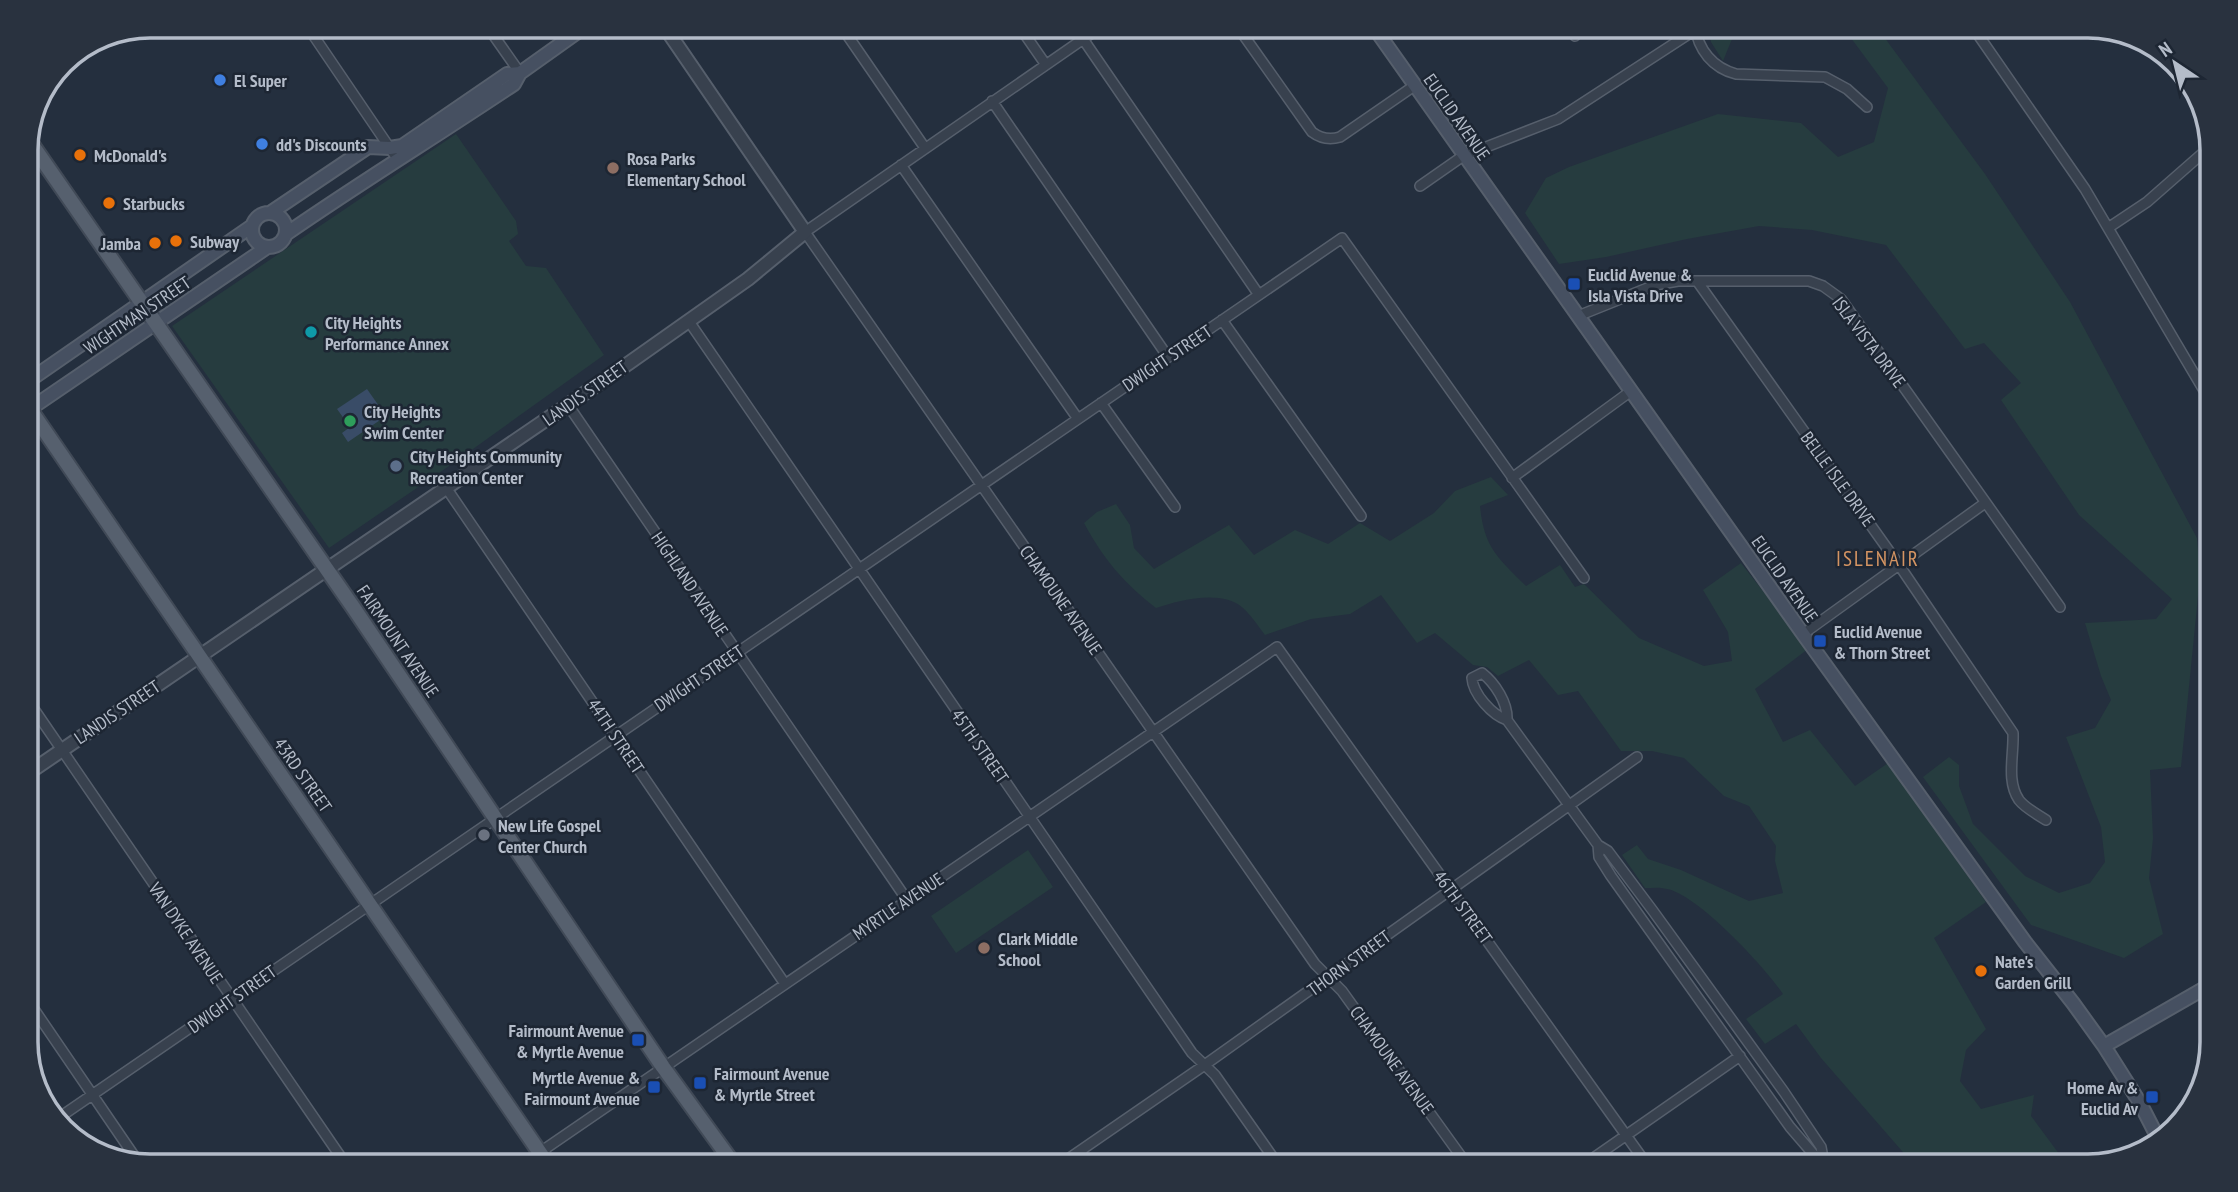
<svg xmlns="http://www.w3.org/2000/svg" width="2238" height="1192" font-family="'PT Sans Narrow',sans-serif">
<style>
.green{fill:#263c3f}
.water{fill:#394c67}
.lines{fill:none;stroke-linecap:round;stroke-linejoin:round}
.minor-casing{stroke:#565f6c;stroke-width:12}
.tertiary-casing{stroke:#565f6c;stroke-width:16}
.secondary-casing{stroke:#565f6c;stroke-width:16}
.primary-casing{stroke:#414a57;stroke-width:18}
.minor{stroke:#38414e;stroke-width:9}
.tertiary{stroke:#38414e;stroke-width:12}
.secondary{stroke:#465061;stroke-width:12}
.primary{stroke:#56606e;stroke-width:14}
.shop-dot{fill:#3f7fe0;stroke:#1d2633;stroke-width:2.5}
.food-dot{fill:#e8710a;stroke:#1d2633;stroke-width:2.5}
.education-dot{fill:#8d6e63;stroke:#1d2633;stroke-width:2.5}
.transit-dot{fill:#1a4fb4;stroke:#1d2633;stroke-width:2.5}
.culture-dot{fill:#0f9aa8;stroke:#1d2633;stroke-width:2.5}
.leisure-dot{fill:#2e9e5b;stroke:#1d2633;stroke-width:2.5}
.service-dot{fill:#5c6f8a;stroke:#1d2633;stroke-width:2.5}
.worship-dot{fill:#6b7280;stroke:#1d2633;stroke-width:2.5}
.labels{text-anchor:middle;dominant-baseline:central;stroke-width:5;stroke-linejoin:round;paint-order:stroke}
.poi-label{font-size:18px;font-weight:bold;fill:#b4bcc9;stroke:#1d2633;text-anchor:start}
.street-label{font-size:18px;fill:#b4bcc9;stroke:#1d2633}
.quarter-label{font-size:21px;letter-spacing:2px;fill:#d59563;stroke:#1d2633}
.rim{fill:none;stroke:#b4bcc9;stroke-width:3.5}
</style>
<rect width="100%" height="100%" fill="#242f3e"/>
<path class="green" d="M 1708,26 L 1761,26 L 1732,39 L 1723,61 L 1711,42 Z
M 1833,26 L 1876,26 L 1985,174 L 2070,302 L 2197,538 L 2200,576 L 2181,767 L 2150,770 L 2153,838 L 2149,878 L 2163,934 L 2124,958 L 2031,925 L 1923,777 L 1949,757 L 1959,765 L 1959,786 L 1973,824 L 2025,876 L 2059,893 L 2090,883 L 2105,862 L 2101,827 L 2066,737 L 2095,728 L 2111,700 L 2101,676 L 2085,623 L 2156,619 L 2172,599 L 2079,515 L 2001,400 L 2021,383 L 1984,343 L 1965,349 L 1886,245 L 1812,230 L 1759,226 L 1687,239 L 1606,257 L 1559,264 L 1525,213 L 1546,178 L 1569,167 L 1718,114 L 1801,123 L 1838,157 L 1874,142 L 1888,88 L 1848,34 Z
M 456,134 L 516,221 L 518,234 L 509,241 L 526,266 L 546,268 L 604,355 L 452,464 L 329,548 L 172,326 Z
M 1491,477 L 1508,495 L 1480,506 C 1484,548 1498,558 1526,586 L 1560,565 L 1575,587 L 1584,584 L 1639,638 L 1704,666 L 1732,661 L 1728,632 L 1703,590 L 1741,563 L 1808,649 L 1755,689 L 1783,742 L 1810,730 L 1855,786 L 1888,763 L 1986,902 L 1934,938 L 1986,1029 L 1966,1050 L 1960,1081 L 1981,1109 L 2034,1095 L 2031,1116 L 2068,1166 L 2028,1166 L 2023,1161 L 1989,1160 L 1981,1166 L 1915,1166 L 1821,1058 L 1796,1024 L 1765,1044 L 1746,1019 L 1783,994 C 1766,968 1697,894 1667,889 C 1660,887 1652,888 1645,888 L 1622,855 L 1637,845 L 1648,859 L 1681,870 L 1749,901 L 1783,893 L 1775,861 L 1776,846 L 1749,806 L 1724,796 L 1684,758 L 1652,751 L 1621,751 L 1578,691 L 1558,695 L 1529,660 L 1498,676 L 1487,667 L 1473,665 L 1435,633 L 1417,643 L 1381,595 L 1350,614 L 1311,619 L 1265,635 C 1258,626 1251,615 1243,608 C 1222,589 1180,600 1156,608 C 1123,582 1104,560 1084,523 L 1097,512 L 1116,504 L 1130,525 L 1134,548 L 1154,569 L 1229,525 L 1254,555 L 1295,530 L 1328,544 L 1360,523 L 1390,541 L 1434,513 L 1455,491 Z
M 1028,850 L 1053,887 L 956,953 L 931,916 Z"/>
<path class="water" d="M 367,389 L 386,416 L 348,442 L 342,433 L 350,427 L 337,409 Z"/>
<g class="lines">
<defs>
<path id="minor" d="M 307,26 L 398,160
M 487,26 L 520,73
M 841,26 L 925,148
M 1019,26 L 1046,65
M 1102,26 L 805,232 L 1315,964 L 1342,991 L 1468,1166
M 1237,26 L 1312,132 C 1320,138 1330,140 1340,137 L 1414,86
M 1571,26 L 1575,36
M 1695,26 C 1698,50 1713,68 1736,74 L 1825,77 L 1847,89 L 1867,107
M 1972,26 L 2085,189 L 2212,404
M 1083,39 L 1259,295
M 992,101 L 1168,357
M 901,165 L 1078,419
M 1420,186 L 1463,156 L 1558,119 L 1695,30
M 2108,228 L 2147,202 L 2212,145
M 1697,281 L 1899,565 L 2013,733 C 2014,755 2006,781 2019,800 C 2025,808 2037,814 2046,820
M 1578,316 L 1655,285 L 1678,281 L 1809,281 L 1823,286 L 1841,299 L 2060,607
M 688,320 L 1192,1053 L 1215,1075 L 1279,1166
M 1222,320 L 1361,516
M 1101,403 L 1175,507
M 568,405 L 907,900
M 1512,478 L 1631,391
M 447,489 L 785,984
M 1803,634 L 1985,503
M 27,699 L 347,1166
M 1507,720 C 1508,703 1495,683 1482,673 L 1472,678 C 1473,694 1492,715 1507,720 L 1598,845 L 1608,851 L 1653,911 L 1784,1092 L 1821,1147 L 1823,1158 L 1829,1166
M 1598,845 L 1599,857 L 1611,876 L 1790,1127 L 1815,1156 L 1823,1158
M 27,999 L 139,1163
M 57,1119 L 1342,238 L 1584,578
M 1080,1151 L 1090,1166
M 520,1166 L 1277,647 L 1648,1166
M 1058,1166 L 1206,1064 L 1637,757
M 1582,1166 L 1740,1056"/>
<path id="tertiary" d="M 27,774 L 629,363 L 748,279 L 805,232 L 664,26"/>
<path id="secondary" d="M 1373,26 L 1803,634 L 2025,942 L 2073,1003 L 2104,1046 L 2140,1103 L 2159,1140
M252 230a17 17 0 1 1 34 0a17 17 0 1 1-34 0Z
M 270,213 L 368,147 L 390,148 L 402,146 L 507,74 L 520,73
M 286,234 C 361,182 438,135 514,84 L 520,73 L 586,26
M 27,382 L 252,226
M 27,411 L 266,248
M 2104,1046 L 2212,984"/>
<path id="primary" d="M 28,139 L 353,607 L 663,1067 L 735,1166
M 27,405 L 549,1166"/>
</defs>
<use href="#minor" class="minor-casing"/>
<use href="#tertiary" class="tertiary-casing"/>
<use href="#secondary" class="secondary-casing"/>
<use href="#primary" class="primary-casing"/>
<use href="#minor" class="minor"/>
<use href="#tertiary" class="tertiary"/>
<use href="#secondary" class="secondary"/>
<use href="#primary" class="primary"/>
</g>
<g class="shop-dot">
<circle cx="220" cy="80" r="7"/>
<circle cx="262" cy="144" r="7"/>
</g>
<g class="food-dot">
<circle cx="80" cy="155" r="7"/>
<circle cx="109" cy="203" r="7"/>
<circle cx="176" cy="241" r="7"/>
<circle cx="155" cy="243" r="7"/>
<circle cx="1981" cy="971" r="7"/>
</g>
<g class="education-dot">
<circle cx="613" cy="168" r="7"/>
<circle cx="984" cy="948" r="7"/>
</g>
<g class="transit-dot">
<rect x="1567" y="277" width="14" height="14" rx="3.5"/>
<rect x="1813" y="634" width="14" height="14" rx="3.5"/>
<rect x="631" y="1033" width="14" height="14" rx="3.5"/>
<rect x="693" y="1076" width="14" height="14" rx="3.5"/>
<rect x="647" y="1080" width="14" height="14" rx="3.5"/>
<rect x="2145" y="1090" width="14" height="14" rx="3.5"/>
</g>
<circle class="culture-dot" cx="311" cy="332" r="7"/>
<circle class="leisure-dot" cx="350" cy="421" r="7"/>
<circle class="service-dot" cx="396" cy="466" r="7"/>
<circle class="worship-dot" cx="484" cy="835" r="7"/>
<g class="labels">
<g class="poi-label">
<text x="234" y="80">El Super</text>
<text x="276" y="144">dd's Discounts</text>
<text x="94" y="155">McDonald's</text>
<text x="627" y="158">Rosa Parks<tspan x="627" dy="21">Elementary School</tspan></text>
<text x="123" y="203">Starbucks</text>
<text x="190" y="241">Subway</text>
<text x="141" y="243" text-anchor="end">Jamba</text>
<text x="1588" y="274">Euclid Avenue &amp;<tspan x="1588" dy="21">Isla Vista Drive</tspan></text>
<text x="325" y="322">City Heights<tspan x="325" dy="21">Performance Annex</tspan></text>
<text x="364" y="411">City Heights<tspan x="364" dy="21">Swim Center</tspan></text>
<text x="410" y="456">City Heights Community<tspan x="410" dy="21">Recreation Center</tspan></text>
<text x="1834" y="631">Euclid Avenue<tspan x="1834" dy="21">&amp; Thorn Street</tspan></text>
<text x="498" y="825">New Life Gospel<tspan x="498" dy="21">Center Church</tspan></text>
<text x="998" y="938">Clark Middle<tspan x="998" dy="21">School</tspan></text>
<text x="1995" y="961">Nate's<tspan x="1995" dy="21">Garden Grill</tspan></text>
<text x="624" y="1030" text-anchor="end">Fairmount Avenue<tspan x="624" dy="21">&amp; Myrtle Avenue</tspan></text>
<text x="714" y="1073">Fairmount Avenue<tspan x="714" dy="21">&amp; Myrtle Street</tspan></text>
<text x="640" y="1077" text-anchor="end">Myrtle Avenue &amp;<tspan x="640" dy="21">Fairmount Avenue</tspan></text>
<text x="2138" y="1087" text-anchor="end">Home Av &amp;<tspan x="2138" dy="21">Euclid Av</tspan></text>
</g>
<g class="street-label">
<text transform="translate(1457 117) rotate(55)">EUCLID AVENUE</text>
<text transform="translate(137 315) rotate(-34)">WIGHTMAN STREET</text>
<text transform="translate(1869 342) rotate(53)">ISLA VISTA DRIVE</text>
<text transform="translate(1167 358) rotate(-34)">DWIGHT STREET</text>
<text transform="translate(585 393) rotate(-35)">LANDIS STREET</text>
<text transform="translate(1838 479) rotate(54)">BELLE ISLE DRIVE</text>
<text transform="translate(1785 579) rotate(55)">EUCLID AVENUE</text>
<text transform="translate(690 584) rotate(56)">HIGHLAND AVENUE</text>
<text transform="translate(1061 600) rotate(55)">CHAMOUNE AVENUE</text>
<text transform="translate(398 641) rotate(56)">FAIRMOUNT AVENUE</text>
<text transform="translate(699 678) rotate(-34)">DWIGHT STREET</text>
<text transform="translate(117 712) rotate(-34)">LANDIS STREET</text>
<text transform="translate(616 736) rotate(56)">44TH STREET</text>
<text transform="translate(980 746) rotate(55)">45TH STREET</text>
<text transform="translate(303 775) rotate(55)">43RD STREET</text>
<text transform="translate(898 906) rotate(-34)">MYRTLE AVENUE</text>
<text transform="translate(1463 907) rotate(54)">46TH STREET</text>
<text transform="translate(186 933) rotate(56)">VAN DYKE AVENUE</text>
<text transform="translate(1349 963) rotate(-36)">THORN STREET</text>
<text transform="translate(232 999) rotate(-35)">DWIGHT STREET</text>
<text transform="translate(1392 1060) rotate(54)">CHAMOUNE AVENUE</text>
</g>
<g class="quarter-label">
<text x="1878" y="558">ISLENAIR</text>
</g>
</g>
<path d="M0 0H2238V1192H0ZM150 38H2088A112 112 0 0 1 2200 150V1042A112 112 0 0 1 2088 1154H150A112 112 0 0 1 38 1042V150A112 112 0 0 1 150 38Z" fill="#29323f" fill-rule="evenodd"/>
<path class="rim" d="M150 38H2088A112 112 0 0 1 2200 150V1042A112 112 0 0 1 2088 1154H150A112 112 0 0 1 38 1042V150A112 112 0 0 1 150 38Z"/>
<g transform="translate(2175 63) rotate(325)" stroke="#1d2633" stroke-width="5" paint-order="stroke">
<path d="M0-5L12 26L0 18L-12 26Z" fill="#b4bcc9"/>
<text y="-10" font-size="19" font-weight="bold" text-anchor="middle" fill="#b4bcc9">N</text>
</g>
</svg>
